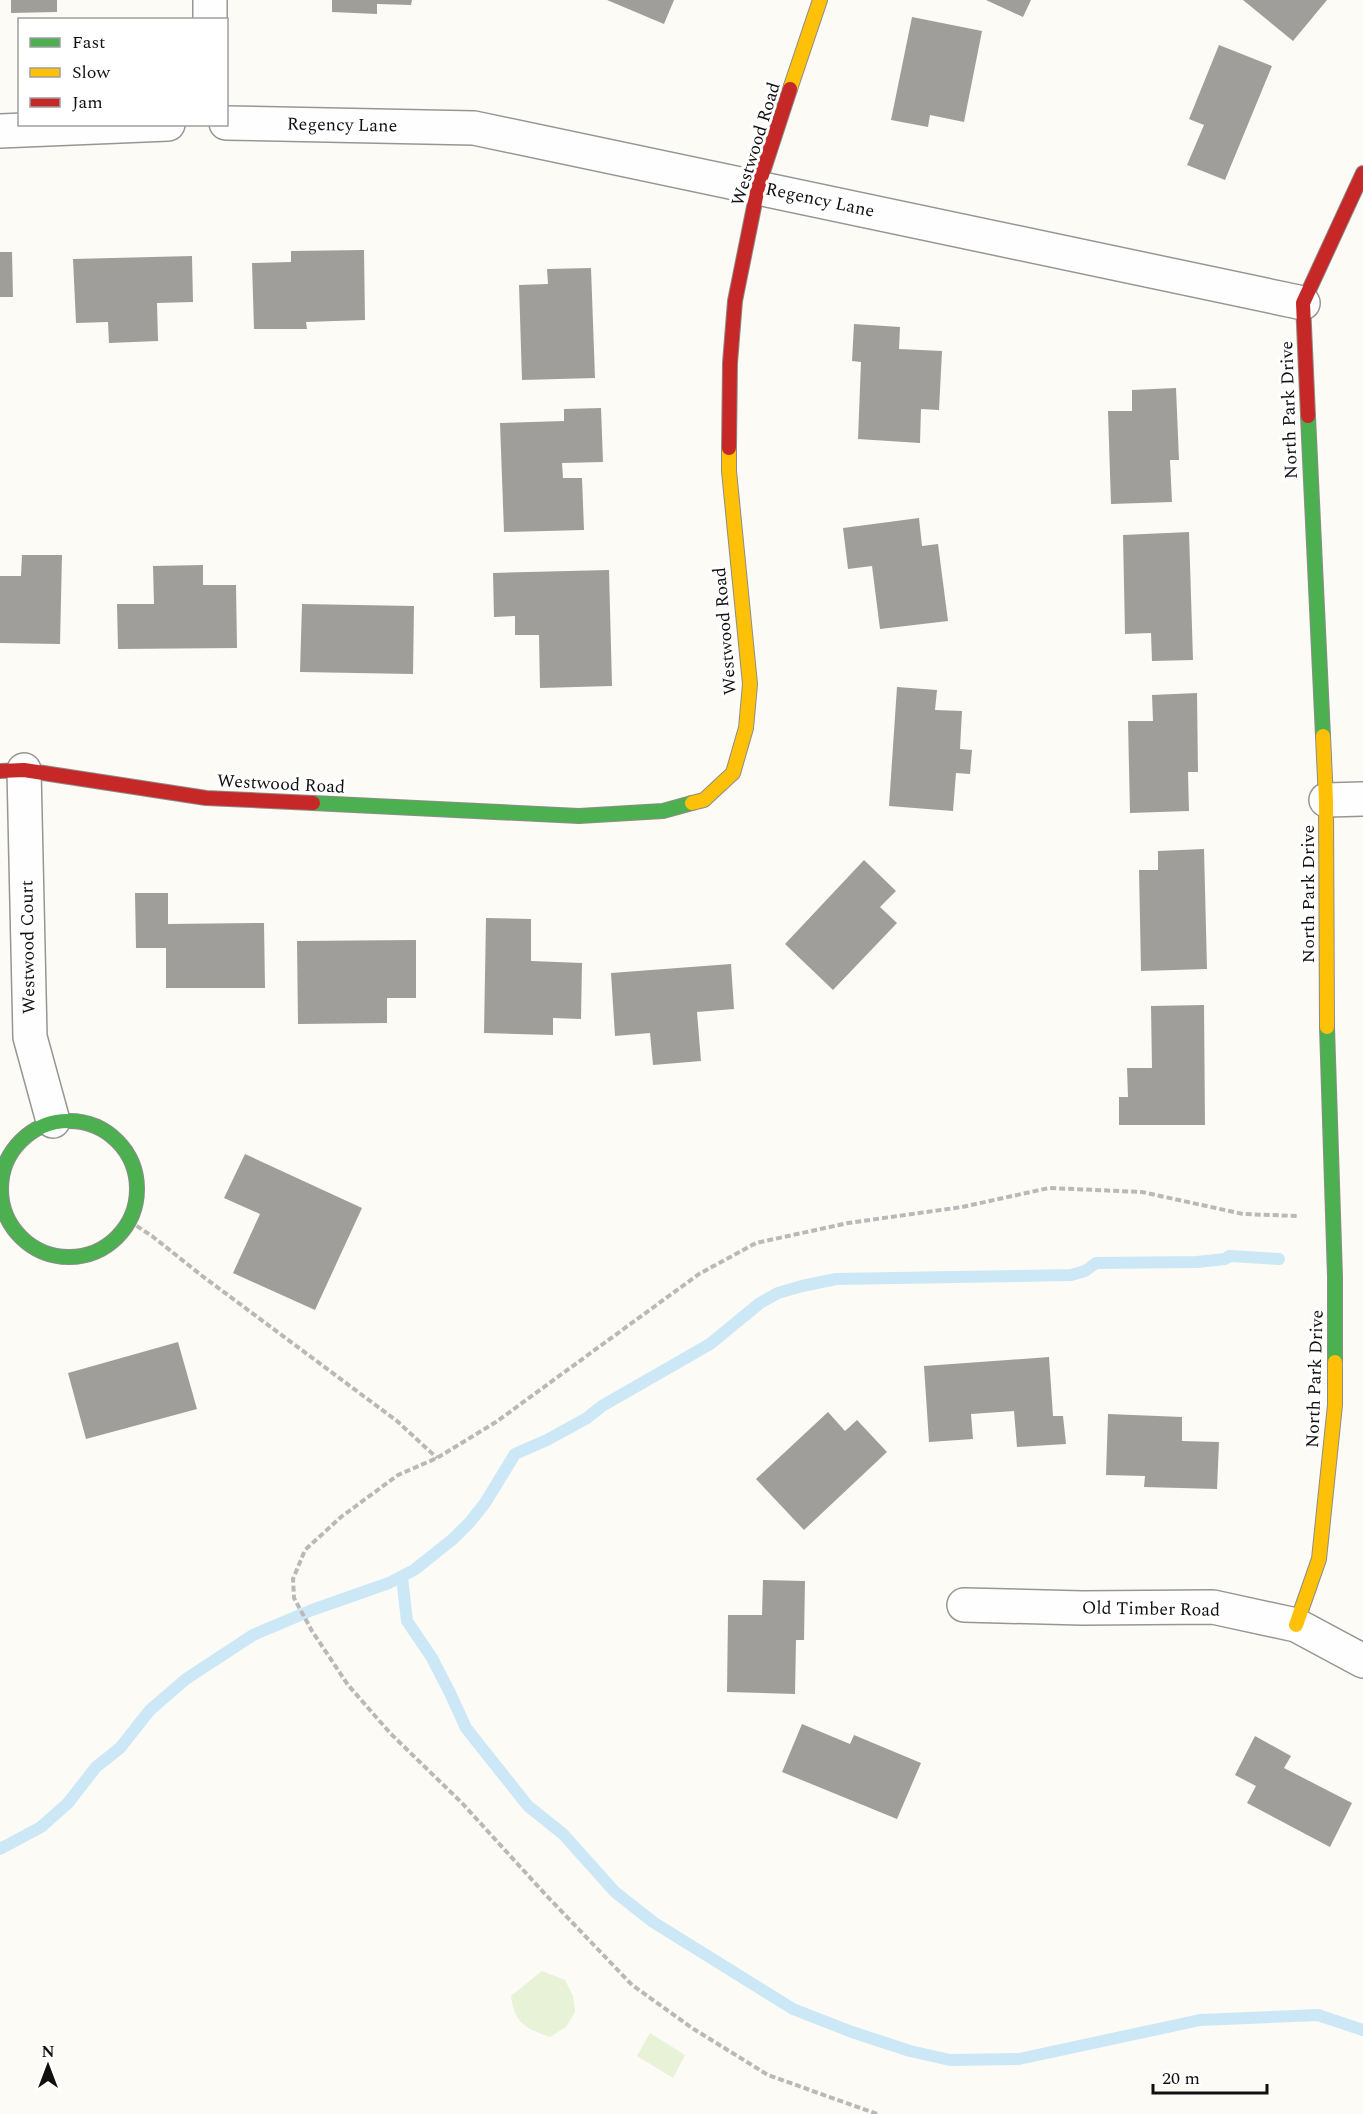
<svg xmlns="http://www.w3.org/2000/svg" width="1363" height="2114" font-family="Spectral,serif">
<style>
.green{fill:#e7f2d6}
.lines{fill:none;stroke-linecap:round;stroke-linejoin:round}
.stream{stroke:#cce8f6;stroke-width:12}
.building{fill:#a09e9b}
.street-casing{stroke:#969694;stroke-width:36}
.fast-casing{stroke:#8d8c8a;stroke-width:16}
.slow-casing{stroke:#8d8c8a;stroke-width:16}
.jam-casing{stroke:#8d8c8a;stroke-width:16}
.path{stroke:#b9b9b8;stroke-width:4;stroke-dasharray:6 3;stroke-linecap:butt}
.street{stroke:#fffefe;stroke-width:33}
.fast{stroke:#4caf50;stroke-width:14}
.slow{stroke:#ffc107;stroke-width:14}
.jam{stroke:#c62828;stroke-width:14}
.labels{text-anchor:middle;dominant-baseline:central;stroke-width:6;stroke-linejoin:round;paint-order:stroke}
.street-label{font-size:18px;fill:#101010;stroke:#fff}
</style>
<rect width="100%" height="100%" fill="#fcfbf6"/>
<path class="green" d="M 542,1971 L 565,1980 L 573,1996 L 575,2012 L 566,2027 L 550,2037 C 525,2028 515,2024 511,1996 Z
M 650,2033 L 685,2055 L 673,2078 L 637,2056 Z"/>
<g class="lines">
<path class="stream" d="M 402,1577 L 407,1621 L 432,1658 L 450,1693 L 466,1728 L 528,1806 L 563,1834 L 615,1892 L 653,1922 L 793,2009 L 852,2032 L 910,2051 L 950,2060 L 1019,2059 L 1200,2020 L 1318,2015 L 1363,2030
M 0,1849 L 41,1827 L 68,1803 L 96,1767 L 120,1748 L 150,1710 L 186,1679 L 253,1635 L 312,1610 L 389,1583 L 414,1570 L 453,1539 L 470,1522 L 485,1503 L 515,1454 L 547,1440 L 587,1418 L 602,1406 L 710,1344 L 760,1303 L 778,1293 L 802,1286 L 836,1279 L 1071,1275 L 1085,1271 L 1096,1263 L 1197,1262 L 1225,1259 L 1229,1256 L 1279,1259"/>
</g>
<path class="building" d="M 11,0 L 57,0 L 57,12 L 11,13 Z
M 332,0 L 412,0 L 411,5 L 377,4 L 377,14 L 332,12 Z
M 607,0 L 674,0 L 664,24 Z
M 986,0 L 1031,0 L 1023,17 Z
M 1243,0 L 1327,0 L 1293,41 Z
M 912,17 L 982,31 L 964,122 L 930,115 L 928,127 L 891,120 Z
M 1219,45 L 1272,66 L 1225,180 L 1187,165 L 1204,125 L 1189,119 Z
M 364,250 L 365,320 L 306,322 L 307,329 L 254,329 L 252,263 L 291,262 L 291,251 Z
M 0,252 L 12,252 L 13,297 L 0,297 Z
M 192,256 L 193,302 L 157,303 L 158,341 L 109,343 L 108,322 L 76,323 L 73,259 Z
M 591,268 L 595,378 L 522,380 L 519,285 L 548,284 L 547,269 Z
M 854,324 L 900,327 L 899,349 L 942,351 L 939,410 L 921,409 L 920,443 L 858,439 L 861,362 L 852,361 Z
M 1176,388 L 1179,460 L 1170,460 L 1172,502 L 1111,504 L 1108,411 L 1132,411 L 1132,390 Z
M 601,408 L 603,462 L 562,463 L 563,478 L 582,478 L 584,530 L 504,532 L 500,423 L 564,421 L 564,409 Z
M 919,518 L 922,546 L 938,544 L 948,621 L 880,629 L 872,566 L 848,569 L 843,528 Z
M 1189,532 L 1193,660 L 1152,661 L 1151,633 L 1125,634 L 1123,535 Z
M 22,555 L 62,555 L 60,644 L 0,643 L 0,576 L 21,576 Z
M 203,565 L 203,585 L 236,585 L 237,648 L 118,649 L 117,604 L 154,604 L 153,566 Z
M 609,570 L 612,686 L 540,688 L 539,635 L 515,635 L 515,616 L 494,617 L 493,573 Z
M 302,604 L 414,606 L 413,674 L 300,672 Z
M 897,687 L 937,690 L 935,710 L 962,711 L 960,749 L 972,750 L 970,774 L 956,773 L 953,811 L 889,806 Z
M 1197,693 L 1198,772 L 1188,772 L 1189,811 L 1130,813 L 1128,721 L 1153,721 L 1152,695 Z
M 1204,849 L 1207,969 L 1141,971 L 1139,870 L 1158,870 L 1158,851 Z
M 864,860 L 896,891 L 880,907 L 897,923 L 833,990 L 785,944 Z
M 135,893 L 168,893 L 168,924 L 264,923 L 265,988 L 166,988 L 166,948 L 136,948 Z
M 486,918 L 531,919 L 531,961 L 582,963 L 581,1019 L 553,1018 L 553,1035 L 484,1033 Z
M 416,940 L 416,998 L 387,998 L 387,1023 L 298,1024 L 297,941 Z
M 731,964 L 734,1009 L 697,1012 L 701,1061 L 653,1065 L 650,1033 L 615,1036 L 611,973 Z
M 1204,1005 L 1205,1125 L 1119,1125 L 1119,1097 L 1128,1097 L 1127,1068 L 1152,1068 L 1151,1006 Z
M 245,1154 L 362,1208 L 315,1310 L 233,1273 L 260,1214 L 224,1198 Z
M 178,1342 L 197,1409 L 86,1439 L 68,1373 Z
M 1049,1357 L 1053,1416 L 1063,1416 L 1066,1444 L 1017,1447 L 1014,1411 L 971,1414 L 973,1439 L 929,1442 L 924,1366 Z
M 828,1412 L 845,1431 L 857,1420 L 887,1452 L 804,1530 L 756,1479 Z
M 1108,1414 L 1182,1417 L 1182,1441 L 1219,1442 L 1217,1489 L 1144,1487 L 1145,1476 L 1106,1475 Z
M 763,1580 L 805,1581 L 804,1640 L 796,1640 L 795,1694 L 727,1692 L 728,1615 L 762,1615 Z
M 802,1724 L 850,1744 L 854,1735 L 921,1763 L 897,1819 L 782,1772 Z
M 1255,1736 L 1291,1756 L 1284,1768 L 1352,1803 L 1330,1847 L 1247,1803 L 1256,1786 L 1235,1775 Z"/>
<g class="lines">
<defs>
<path id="street" d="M 210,20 L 210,0
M 226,123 L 474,128 L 1303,303
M 0,131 L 168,124
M 24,770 L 30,1037 L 53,1121
M 1326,800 L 1363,799
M 964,1605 L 1082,1608 L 1213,1607 L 1296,1625 L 1363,1661"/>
<path id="fast" d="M 1308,416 L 1323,736
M 313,803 L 579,816 L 663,811 L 692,803
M 1327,1027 L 1335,1277 L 1335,1362
M1 1189a68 68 0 1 1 136 0a68 68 0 1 1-136 0Z"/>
<path id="slow" d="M 790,89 L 820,0
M 1323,736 L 1326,800 L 1327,1027
M 692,803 L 704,800 L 733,773 L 746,728 L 750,684 L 729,471 L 729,448
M 1296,1625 L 1319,1559 L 1335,1405 L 1335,1362"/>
<path id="jam" d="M 1308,416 L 1303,303 L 1363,173
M 729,448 L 730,363 L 735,301 L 758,187 L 790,89
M 0,771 L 24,770 L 206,798 L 313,803"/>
</defs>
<use href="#street" class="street-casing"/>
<use href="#fast" class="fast-casing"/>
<use href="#slow" class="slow-casing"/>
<use href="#jam" class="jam-casing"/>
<path class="path" d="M 129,1221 L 152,1236 L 201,1275 L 397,1421 L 437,1458
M 877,2114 L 768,2075 L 692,2028 L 632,1985 L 545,1894 L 462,1803 L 391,1734 L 348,1685 L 312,1631 L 294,1598 L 293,1579 L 305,1550 L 341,1517 L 398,1475 L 437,1458 L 496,1422 L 699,1274 L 756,1243 L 848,1223 L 962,1207 L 1049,1188 L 1142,1192 L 1243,1214 L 1298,1216"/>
<use href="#street" class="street"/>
<use href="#fast" class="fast"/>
<use href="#slow" class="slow"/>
<use href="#jam" class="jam"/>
</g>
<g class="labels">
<g class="street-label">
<text transform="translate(342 125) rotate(1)">Regency Lane</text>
<text transform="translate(756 144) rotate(-73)">Westwood Road</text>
<text transform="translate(820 200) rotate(12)">Regency Lane</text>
<text transform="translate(1289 410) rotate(-92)">North Park Drive</text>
<text transform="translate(725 631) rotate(-95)">Westwood Road</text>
<text transform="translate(281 784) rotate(3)">Westwood Road</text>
<text transform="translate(1308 894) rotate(-90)">North Park Drive</text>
<text transform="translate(28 947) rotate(-91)">Westwood Court</text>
<text transform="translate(1315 1379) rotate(-88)">North Park Drive</text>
<text transform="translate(1151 1609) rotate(1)">Old Timber Road</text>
</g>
</g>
<rect x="18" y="18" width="210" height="108" fill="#ffffff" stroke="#9f9f9f" stroke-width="1.5"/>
<rect x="30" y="38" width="30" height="9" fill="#4caf50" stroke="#9f9f9f" stroke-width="1.5"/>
<text x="72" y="48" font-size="18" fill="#101010">Fast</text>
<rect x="30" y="68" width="30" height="9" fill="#ffc107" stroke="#9f9f9f" stroke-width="1.5"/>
<text x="72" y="78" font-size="18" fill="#101010">Slow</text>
<rect x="30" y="98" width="30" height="9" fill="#c62828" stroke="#9f9f9f" stroke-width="1.5"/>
<text x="72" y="108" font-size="18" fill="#101010">Jam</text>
<g transform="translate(48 2066)" stroke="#ffffff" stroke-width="4.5" paint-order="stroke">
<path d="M0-4.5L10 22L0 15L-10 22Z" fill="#101010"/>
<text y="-9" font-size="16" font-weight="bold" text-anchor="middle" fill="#101010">N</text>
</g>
<path d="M1153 2084v9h114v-9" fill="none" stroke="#101010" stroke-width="3"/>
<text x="1162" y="2084" font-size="18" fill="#101010" stroke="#ffffff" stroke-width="4.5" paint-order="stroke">20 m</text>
</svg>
